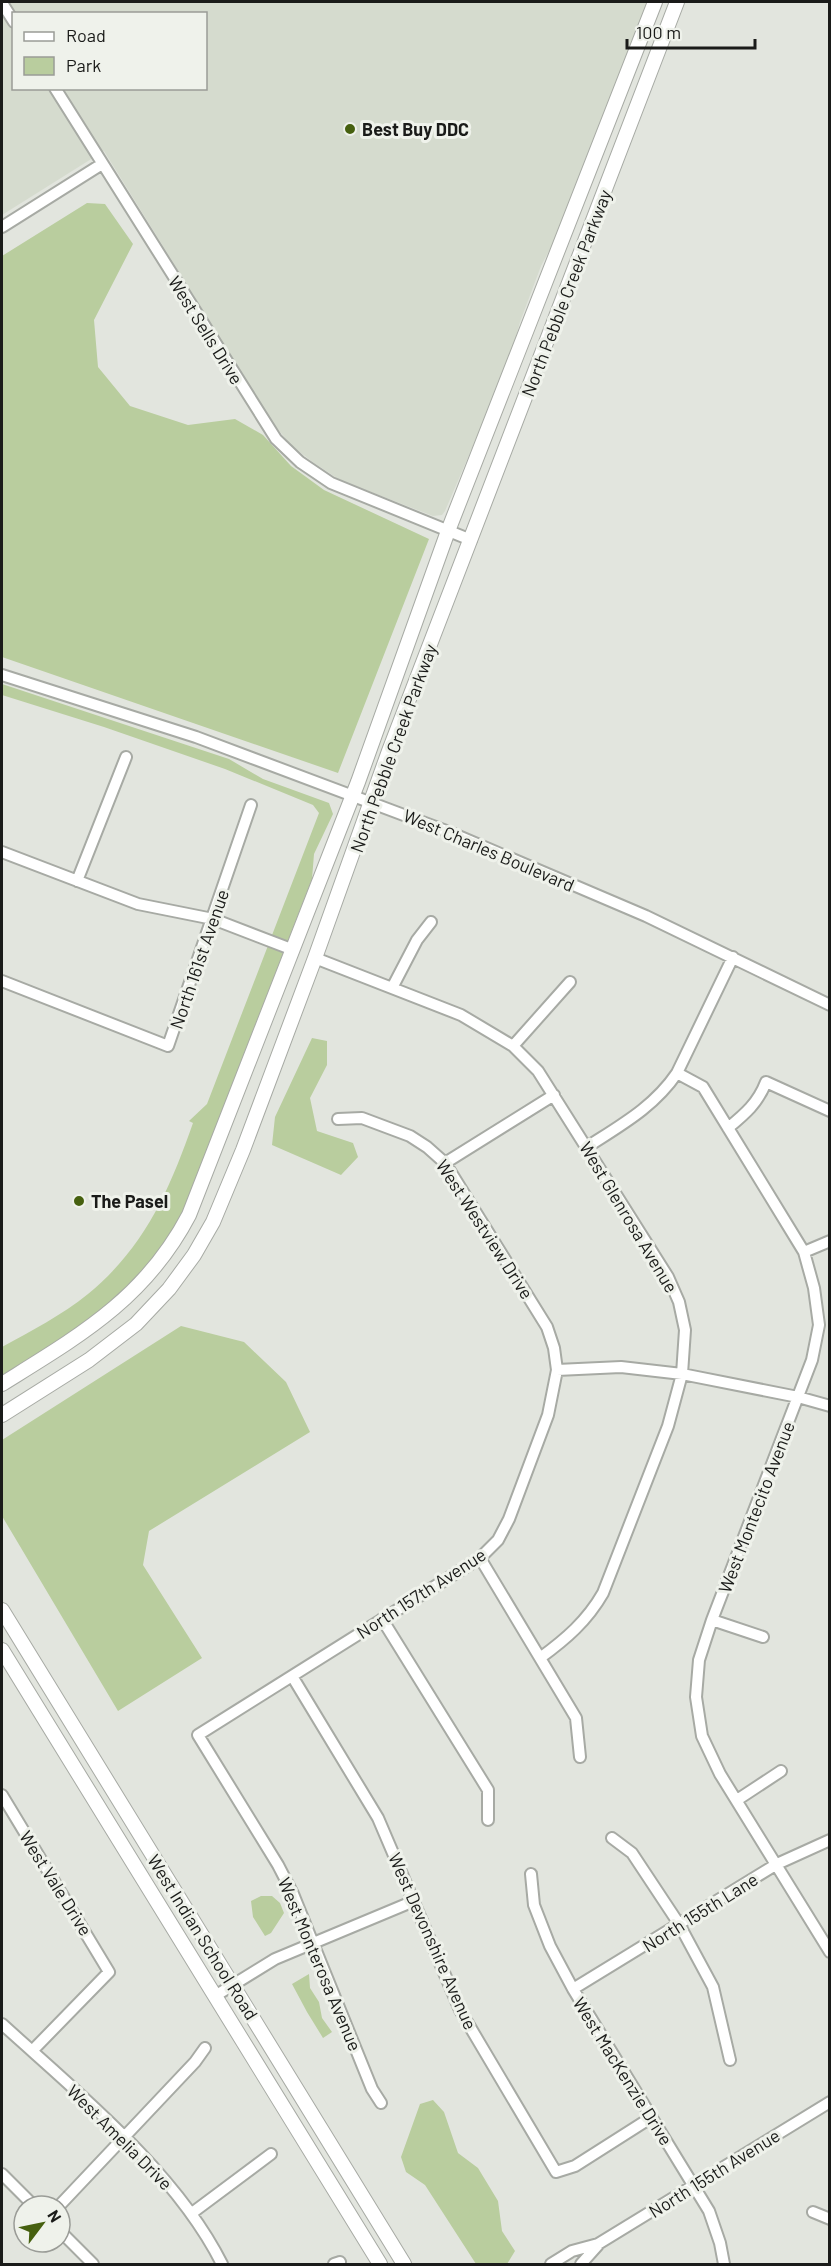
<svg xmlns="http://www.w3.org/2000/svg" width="831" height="2266" font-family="Barlow,sans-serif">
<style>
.built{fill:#d5dbce;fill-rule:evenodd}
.green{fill:#b9cd9e}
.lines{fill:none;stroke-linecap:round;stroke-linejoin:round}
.minor-casing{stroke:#a7aaa4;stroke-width:14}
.major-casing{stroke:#a7aaa4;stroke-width:16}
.minor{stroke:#fff;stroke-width:10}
.major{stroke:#fff;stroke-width:14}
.poi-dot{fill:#46600f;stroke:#eff2eb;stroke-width:2}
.labels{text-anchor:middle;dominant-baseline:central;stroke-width:6;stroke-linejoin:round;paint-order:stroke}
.poi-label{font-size:18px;font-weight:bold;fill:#1a1b19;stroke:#eff2eb;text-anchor:start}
.street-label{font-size:18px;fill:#1a1b19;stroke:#eff2eb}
</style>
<rect width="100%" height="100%" fill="#e2e5de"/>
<path class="built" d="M 2,2 L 648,2 L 558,234 L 541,266 L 520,322 L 509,362 L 445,511 L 442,515 L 433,516 L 340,480 L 314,463 L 291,445 L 272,422 L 104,151 L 2,215 ZM 14,14 L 206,14 L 206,88 L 14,88 Z"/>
<path class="green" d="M 87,203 L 105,204 L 133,244 L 94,320 L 98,367 L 130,406 L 188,425 L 235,419 L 263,435 L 291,466 L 324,490 L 429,539 L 338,773 L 2,657 L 2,256 Z
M 2,684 L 229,759 L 263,779 L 329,803 L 333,814 L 314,854 L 312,879 L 181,1216 C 167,1239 152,1263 133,1283 C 95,1322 47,1348 2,1376 L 2,1347 C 31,1331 62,1315 88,1294 C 145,1247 169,1191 193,1123 L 189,1121 L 207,1104 L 319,813 L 313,805 L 225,769 L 104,727 L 2,695 Z
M 312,1038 L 327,1041 L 327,1065 L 310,1098 L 317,1131 L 353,1143 L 358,1157 L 341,1175 L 272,1145 L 275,1117 Z
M 181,1326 L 244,1342 L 286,1382 L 310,1432 L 149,1531 L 143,1565 L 202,1658 L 118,1711 L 2,1516 L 2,1440 Z
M 261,1896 L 272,1896 L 280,1903 L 284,1913 L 271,1933 L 265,1936 L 253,1917 L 251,1901 Z
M 309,1974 L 310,1988 L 319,2002 L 322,2018 L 332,2032 L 323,2038 L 307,2012 L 292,1984 Z
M 433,2100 L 444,2112 L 458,2153 L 478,2168 L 498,2201 L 502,2231 L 515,2251 L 507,2264 L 476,2264 L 425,2185 L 406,2172 L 401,2157 L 420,2104 Z"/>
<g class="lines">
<defs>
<path id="minor" d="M 2,3 L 14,22
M 55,88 L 276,439 L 300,462 L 331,483 L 471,540
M 2,227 L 102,164
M 2,675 L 196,737 L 449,832 L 646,916 L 830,1005
M 2,852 L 138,904 L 213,919 L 291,949
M 77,881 L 126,757
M 315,958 L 461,1015 L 513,1046 L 538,1071 L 668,1277 L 679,1302 L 685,1330 L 682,1374 L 668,1426 L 603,1593 C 587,1621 566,1639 540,1658
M 2,981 L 168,1046 L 251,805
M 392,988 L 417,940 L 431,922
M 513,1046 L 570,982
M 677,1073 L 703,1087 L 804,1252 L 814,1288 L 819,1325 L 812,1360 L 712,1620 L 699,1660 L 696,1697 L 702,1736 L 720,1774 L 830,1952
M 338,1119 L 362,1118 L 410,1136 L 427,1147 L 445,1163 L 547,1327 L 554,1348 L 557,1370 L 548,1415 L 509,1519 L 498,1540 L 480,1558 L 198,1735 L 278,1865 L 293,1894 L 372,2089 L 381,2103
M 728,1128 C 745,1114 758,1103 766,1082 L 830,1111
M 587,1147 C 621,1125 654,1107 677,1073 L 733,957
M 445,1163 L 554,1095
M 804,1252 L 830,1241
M 557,1370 L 621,1367 L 682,1374 L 798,1397 L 830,1406
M 480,1558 L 576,1718 L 580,1757
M 382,1619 L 488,1790 L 488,1820
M 712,1620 L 763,1637
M 292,1676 L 378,1818 L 460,2010 L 556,2172 L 575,2166 L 652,2117
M 2,1795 L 109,1972 L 32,2051
M 737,1800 L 781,1771
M 612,1838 L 632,1853 L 679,1924 L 713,1987 L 730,2060
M 531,1874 L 534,1905 L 550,1946 L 573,1989 L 709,2211 L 720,2243 L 724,2264
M 573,1989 L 777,1864 L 830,1840
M 215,1996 L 275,1959 L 414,1901
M 2,2024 C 78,2093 176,2172 222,2264
M 2,2174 L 34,2206
M 59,2206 L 195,2062 L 205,2048
M 813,2212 L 830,2219
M 192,2213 L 271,2154
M 60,2231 L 93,2264
M 334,2264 L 340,2262
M 551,2264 L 572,2251 L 598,2244 L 830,2102
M 581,2264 L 598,2245"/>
<path id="major" d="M 2,1384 C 79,1336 145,1299 189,1215 L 358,782 L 448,531 L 655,2
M 2,1415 L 89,1360 L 136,1324 L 169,1289 L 194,1255 L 213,1222 L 243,1150 L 315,958 L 389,751 L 677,2
M 2,1610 L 404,2264
M 2,1650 L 380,2264"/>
</defs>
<use href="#minor" class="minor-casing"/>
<use href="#major" class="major-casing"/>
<use href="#minor" class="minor"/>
<use href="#major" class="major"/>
</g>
<g class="poi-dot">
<circle cx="350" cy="129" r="6"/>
<circle cx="79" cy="1201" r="6"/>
</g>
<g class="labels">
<g class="poi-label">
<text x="362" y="129">Best Buy DDC</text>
<text x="91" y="1201">The Pasel</text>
</g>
<g class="street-label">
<text transform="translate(566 293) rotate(-69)">North Pebble Creek Parkway</text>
<text transform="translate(206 330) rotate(58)">West Sells Drive</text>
<text transform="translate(393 748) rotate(-70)">North Pebble Creek Parkway</text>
<text transform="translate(489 850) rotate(23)">West Charles Boulevard</text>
<text transform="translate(199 959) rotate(-71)">North 161st Avenue</text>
<text transform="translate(629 1217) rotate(59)">West Glenrosa Avenue</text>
<text transform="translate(485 1229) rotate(57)">West Westview Drive</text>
<text transform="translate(756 1507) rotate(-69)">West Montecito Avenue</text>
<text transform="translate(421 1593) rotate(-33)">North 157th Avenue</text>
<text transform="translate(56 1883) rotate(58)">West Vale Drive</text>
<text transform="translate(700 1912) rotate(-32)">North 155th Lane</text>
<text transform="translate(203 1937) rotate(58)">West Indian School Road</text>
<text transform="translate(433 1941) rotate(66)">West Devonshire Avenue</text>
<text transform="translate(320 1964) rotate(67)">West Monterosa Avenue</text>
<text transform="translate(623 2071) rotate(58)">West MacKenzie Drive</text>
<text transform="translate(120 2137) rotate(45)">West Amelia Drive</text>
<text transform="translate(714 2173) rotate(-32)">North 155th Avenue</text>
</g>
</g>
<rect width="831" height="2266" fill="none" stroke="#1a1b19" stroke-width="6"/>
<rect x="12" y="12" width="195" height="78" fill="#eff2eb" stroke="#9a9c97" stroke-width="1.5"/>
<rect x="24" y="32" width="30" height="9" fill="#ffffff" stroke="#9a9c97" stroke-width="1.5"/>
<text x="66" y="42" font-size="18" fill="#1a1b19">Road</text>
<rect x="24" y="57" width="30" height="18" fill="#b9cd9e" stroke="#9a9c97" stroke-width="1.5"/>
<text x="66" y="72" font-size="18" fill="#1a1b19">Park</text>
<g transform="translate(42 2224) rotate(58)"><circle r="28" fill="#eff2eb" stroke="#9a9c97" stroke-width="1.5"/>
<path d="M0-4.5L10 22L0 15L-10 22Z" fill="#46600f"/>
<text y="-9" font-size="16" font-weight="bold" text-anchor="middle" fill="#1a1b19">N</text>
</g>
<path d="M627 39v9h128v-9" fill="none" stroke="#1a1b19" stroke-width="3"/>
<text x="636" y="39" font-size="18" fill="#1a1b19" stroke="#eff2eb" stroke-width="4.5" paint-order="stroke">100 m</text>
</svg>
